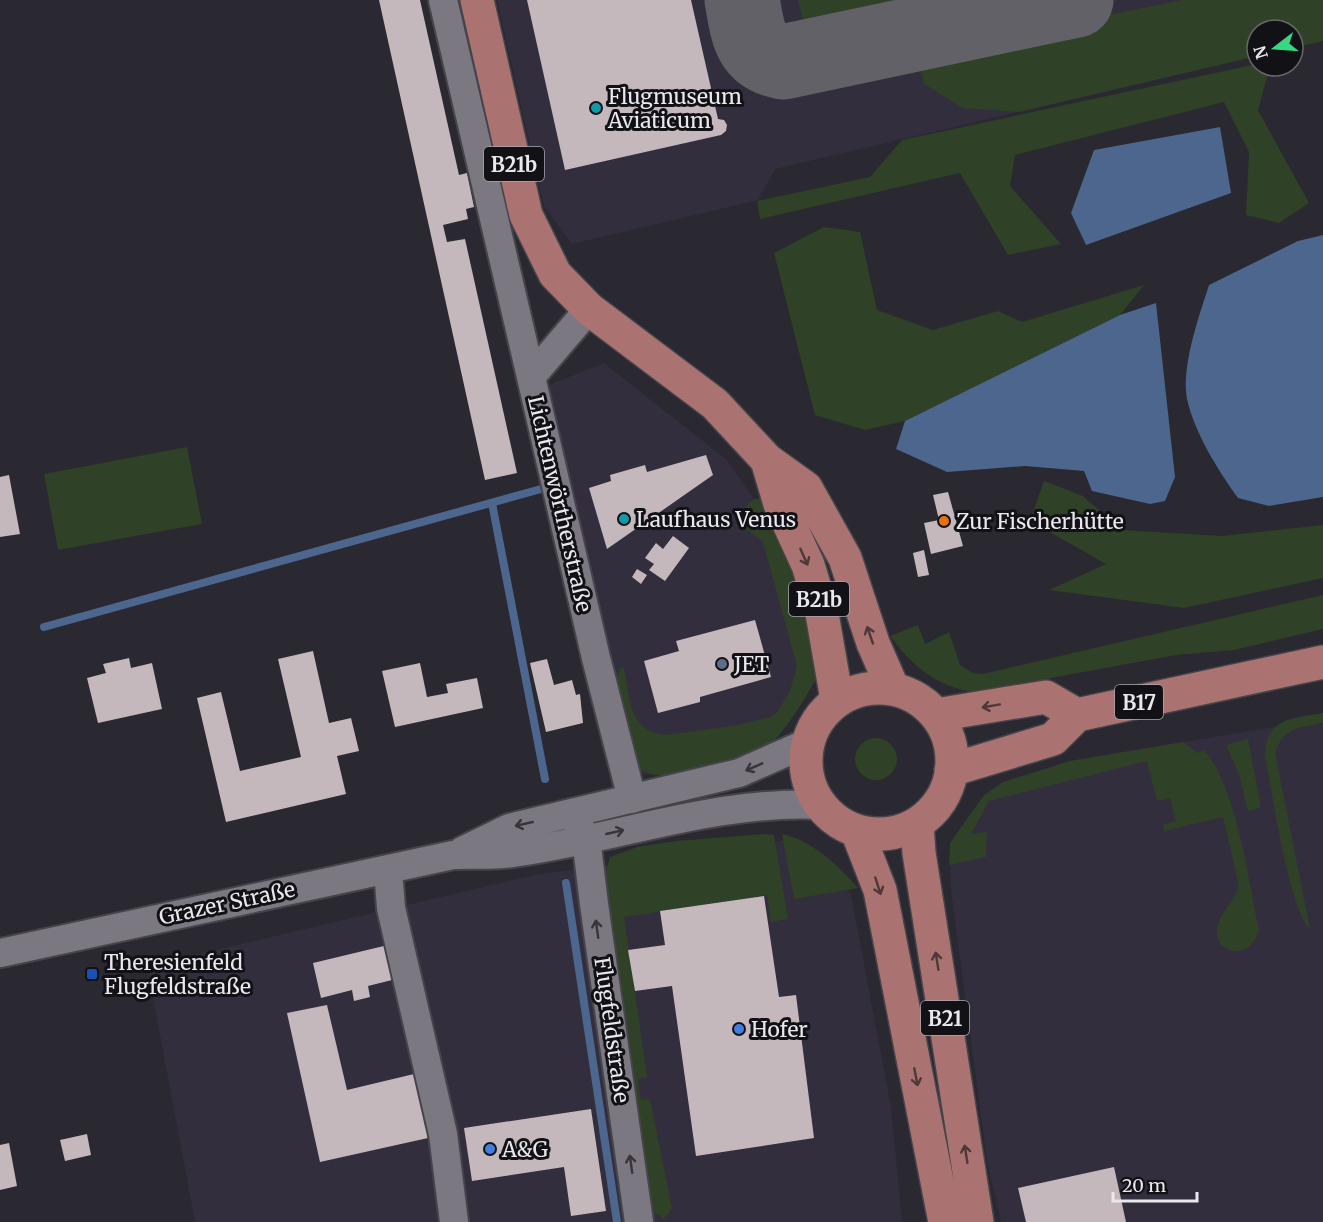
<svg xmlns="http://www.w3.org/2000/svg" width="1323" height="1222" font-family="Merriweather,serif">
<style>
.built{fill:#332e3d}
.green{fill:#2f4126}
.water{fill:#4c668d}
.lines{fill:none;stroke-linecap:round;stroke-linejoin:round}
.stream{stroke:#4c668d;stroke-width:8}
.taxiway{stroke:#636168;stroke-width:75}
.building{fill:#c4b8bd}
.minor-casing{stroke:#46444b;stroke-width:32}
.major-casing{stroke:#46444b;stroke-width:36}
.minor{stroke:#7b7882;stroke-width:28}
.major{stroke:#aa7371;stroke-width:33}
.oneway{stroke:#4f383a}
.oneway2{stroke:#37353b}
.culture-dot{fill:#0f9aa8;stroke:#121115;stroke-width:2}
.food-dot{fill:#e8710a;stroke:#121115;stroke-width:2}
.service-dot{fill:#5c6f8a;stroke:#121115;stroke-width:2}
.transit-dot{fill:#1a4fb4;stroke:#121115;stroke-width:2}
.shop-dot{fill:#3f7fe0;stroke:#121115;stroke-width:2}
.labels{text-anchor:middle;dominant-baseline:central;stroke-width:6;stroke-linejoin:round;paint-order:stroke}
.shield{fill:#121115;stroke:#a8a8ad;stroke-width:1.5}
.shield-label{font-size:20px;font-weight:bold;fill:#e9e8ee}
.poi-label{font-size:21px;fill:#e9e8ee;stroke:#121115;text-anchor:start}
.street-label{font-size:21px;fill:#e9e8ee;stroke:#121115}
</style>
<rect width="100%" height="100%" fill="#2a2830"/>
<path class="built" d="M 497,0 L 1323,0 L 1323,41 L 1293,48 L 1293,30 L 1257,30 L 1257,56 L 775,169 L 758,200 L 572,244 L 544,206 Z
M 604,363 L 727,460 L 764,514 L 810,675 L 744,747 L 645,775 L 606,758 L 522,396 Z
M 1323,723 L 1323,1222 L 1001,1222 L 987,1161 L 951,890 L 950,843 L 984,795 L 1003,782 L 1070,761 L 1273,727 L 1289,731 Z
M 786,840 L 843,880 L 851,895 L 891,1107 L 902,1222 L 195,1222 L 147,966 L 535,875 Z"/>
<path class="green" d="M 798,0 L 979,0 L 915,13 L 907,11 L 904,3 L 804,24 Z
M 1182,0 L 1323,0 L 1323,41 L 1293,48 L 1293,30 L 1257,30 L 1257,56 L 1019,112 L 963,108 L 924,84 L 918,56 L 924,53 Z
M 1257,64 L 1257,66 L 1270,66 L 1258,110 L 1309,203 L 1279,223 L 1246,215 L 1249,152 L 1224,102 L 1015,155 L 1010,186 L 1061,244 L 1008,255 L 960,173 L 760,219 L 757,201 L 870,177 L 902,140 Z
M 824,227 L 860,232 L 877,310 L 933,330 L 998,311 L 1022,322 L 1144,285 L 1120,315 L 905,421 L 865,430 L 815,415 L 774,253 Z
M 187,447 L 202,524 L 58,550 L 44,474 Z
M 1044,481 L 1083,496 L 1121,530 L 1222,536 L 1323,525 L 1323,578 L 1184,608 L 1049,590 L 1106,564 L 1030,521 Z
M 754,499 L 762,499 L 797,569 L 817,676 C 811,690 785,732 773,741 C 751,761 688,778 658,775 C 648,775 641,770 634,764 L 616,681 L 620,668 L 624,667 C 630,697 628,730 664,735 L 734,726 L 770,717 L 777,712 L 790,691 L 797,666 L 763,542 L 745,528 L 742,519 L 743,509 Z
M 1323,595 L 1323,629 L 1234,650 L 1176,655 L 975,692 C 938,688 911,665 890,636 L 918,625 L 925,644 L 949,632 L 960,665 L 973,673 L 983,674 Z
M 1323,713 L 1323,723 C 1298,729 1284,726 1275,753 L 1310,929 C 1289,910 1272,790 1265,756 C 1265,718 1293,718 1323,713 Z
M855 759a21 21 0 1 1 42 0a21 21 0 1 1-42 0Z
M 1248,739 L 1260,801 L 1260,808 L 1248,811 L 1239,774 L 1226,745 Z
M 1183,742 L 1197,753 L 1204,750 C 1237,787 1248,880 1259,930 C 1250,965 1210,952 1218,924 C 1222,911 1235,900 1239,886 L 1223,817 L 1164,831 L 1163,825 L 1176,821 L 1170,798 L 1157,801 L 1147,761 L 989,801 L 971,834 L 987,832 L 986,857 L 949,865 L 950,843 L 984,795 L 1003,782 L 1070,761 Z
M 764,834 L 774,835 L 788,919 L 771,922 L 767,895 L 624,917 L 647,1077 L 638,1079 L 641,1100 L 650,1099 L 672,1208 L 663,1220 L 660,1215 L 652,1213 L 651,1204 L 603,883 L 610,857 L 637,847 L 675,841 Z
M 782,834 C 812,840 839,866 858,888 L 794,899 Z"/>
<path class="water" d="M 1220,127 L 1231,193 L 1086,245 L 1071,213 L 1094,150 Z
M 1323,235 L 1323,497 L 1269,506 L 1238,498 C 1218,470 1195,434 1187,399 C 1181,367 1199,316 1209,285 L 1298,241 Z
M 1156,303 L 1175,477 L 1165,501 L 1150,504 L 1092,491 L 1084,471 L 1025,466 L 947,472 L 896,449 L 905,421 L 1120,315 Z"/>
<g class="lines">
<path class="stream" d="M 492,503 L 545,779
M 44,627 L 541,489
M 566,883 L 617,1222"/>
<path class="taxiway" d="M 742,0 C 748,31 748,55 783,62 L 1076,0"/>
</g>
<path class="building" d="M 379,0 L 420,0 L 459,175 L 467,173 L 474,207 L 466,209 L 468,219 L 443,225 L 447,242 L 465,239 L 517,473 L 485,480 Z
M 527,0 L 691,0 L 718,119 L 724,120 L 727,125 L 726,131 L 721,135 L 565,170 Z
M 706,455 L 713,475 L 607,549 L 589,488 L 611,481 L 610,475 L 645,465 L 647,472 Z
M 9,475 L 20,534 L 0,537 L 0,477 Z
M 948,492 L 963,546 L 931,554 L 924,523 L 939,520 L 933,495 Z
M 673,536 L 689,548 L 665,581 L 649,570 L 654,564 L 645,558 L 656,543 L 663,549 Z
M 924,550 L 929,575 L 918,577 L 913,553 Z
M 637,569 L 647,575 L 641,584 L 632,577 Z
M 755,620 L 771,677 L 700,697 L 700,702 L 658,713 L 644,661 L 679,651 L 676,641 Z
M 313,651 L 329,723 L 351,718 L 359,751 L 337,756 L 346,794 L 226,822 L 197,698 L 221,692 L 240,771 L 301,757 L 278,659 Z
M 129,658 L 131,668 L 152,663 L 162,709 L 98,723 L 87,678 L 106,673 L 103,664 Z
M 547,659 L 554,685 L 572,680 L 576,695 L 580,694 L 583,723 L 546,732 L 530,663 Z
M 420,663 L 427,697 L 448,693 L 446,684 L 477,678 L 483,708 L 395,727 L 382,671 Z
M 764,896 L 779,997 L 796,995 L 814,1138 L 696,1156 L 672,986 L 635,991 L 628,950 L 665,945 L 660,911 Z
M 388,945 L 396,979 L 368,986 L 370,997 L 354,1001 L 352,990 L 321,998 L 313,963 Z
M 327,1005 L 347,1090 L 414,1074 L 428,1138 L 320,1162 L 287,1013 Z
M 591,1109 L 606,1211 L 571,1216 L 564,1167 L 472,1181 L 464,1128 Z
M 87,1134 L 91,1155 L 65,1161 L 60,1140 Z
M 9,1143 L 17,1186 L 0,1190 L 0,1145 Z
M 1114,1167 L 1126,1222 L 1026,1222 L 1018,1188 Z"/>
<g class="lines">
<defs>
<path id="minor" d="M 443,0 L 531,377
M 589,309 L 531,377 L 596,658 L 632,799
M 571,813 L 586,838 L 594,904 L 639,1222
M 462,851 L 509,828 L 739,773 L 807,743
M 388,869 L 391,908 L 443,1134 L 454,1222
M 0,953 L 453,855 C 473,854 494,856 513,853 C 616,839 714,800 820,805"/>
<path id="major" d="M 477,0 L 526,215 L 555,274 L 589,309 L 715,404 L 767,460 L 806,488 L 845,558 L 873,643 L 893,689
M 767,460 L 780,504 L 808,565 L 821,608 L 837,700
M806 761a73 73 0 1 1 146 0a73 73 0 1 1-146 0Z
M 936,715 L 1046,697 L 1077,715
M 951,770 L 1053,739 L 1077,715 L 1323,662
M 917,824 L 919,853 L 977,1222
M 857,831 L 880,890 L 945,1222"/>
</defs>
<use href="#minor" class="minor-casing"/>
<use href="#major" class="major-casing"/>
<use href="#minor" class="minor"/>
<use href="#major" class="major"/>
</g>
<defs><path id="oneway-shaft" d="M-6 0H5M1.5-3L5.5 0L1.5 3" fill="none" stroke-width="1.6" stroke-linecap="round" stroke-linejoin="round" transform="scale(1.5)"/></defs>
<g class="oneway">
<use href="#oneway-shaft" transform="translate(804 557) rotate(66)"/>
<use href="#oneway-shaft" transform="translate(870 635) rotate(-109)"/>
<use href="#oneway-shaft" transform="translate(991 706) rotate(170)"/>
<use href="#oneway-shaft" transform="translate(878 886) rotate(72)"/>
<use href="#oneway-shaft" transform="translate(937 961) rotate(-99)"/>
<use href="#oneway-shaft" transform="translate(916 1077) rotate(79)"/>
<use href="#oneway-shaft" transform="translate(966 1154) rotate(-99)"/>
</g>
<g class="oneway2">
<use href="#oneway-shaft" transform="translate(754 767) rotate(156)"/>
<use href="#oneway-shaft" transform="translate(524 824) rotate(167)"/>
<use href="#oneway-shaft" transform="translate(615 832) rotate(-13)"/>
<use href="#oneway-shaft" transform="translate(597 929) rotate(-98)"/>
<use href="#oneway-shaft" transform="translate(631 1164) rotate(-98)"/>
</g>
<g class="culture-dot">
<circle cx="596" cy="108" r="6"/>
<circle cx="624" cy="519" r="6"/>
</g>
<circle class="food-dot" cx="944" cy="521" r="6"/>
<circle class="service-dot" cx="722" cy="664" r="6"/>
<rect class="transit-dot" x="86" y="968" width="12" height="12" rx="3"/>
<g class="shop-dot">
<circle cx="739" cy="1029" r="6"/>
<circle cx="490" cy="1149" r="6"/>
</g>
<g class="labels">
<g class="shield">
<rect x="484" y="147" width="60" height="34" rx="4.5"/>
<rect x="789" y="582" width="60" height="34" rx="4.5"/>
<rect x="1115" y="685" width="48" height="34" rx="4.5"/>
<rect x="921" y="1001" width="48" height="34" rx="4.5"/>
</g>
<g class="shield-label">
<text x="514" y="164">B21b</text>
<text x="819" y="599">B21b</text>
<text x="1139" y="702">B17</text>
<text x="945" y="1018">B21</text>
</g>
<g class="poi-label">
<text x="608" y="96">Flugmuseum<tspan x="608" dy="24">Aviaticum</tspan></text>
<text x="636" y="519">Laufhaus Venus</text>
<text x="956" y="521">Zur Fischerhütte</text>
<text x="734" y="664">JET</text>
<text x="104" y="962">Theresienfeld<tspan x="104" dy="24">Flugfeldstraße</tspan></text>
<text x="751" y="1029">Hofer</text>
<text x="502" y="1149">A&amp;G</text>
</g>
<g class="street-label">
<text transform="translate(560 504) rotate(77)">Lichtenwörtherstraße</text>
<text transform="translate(227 903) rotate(-12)">Grazer Straße</text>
<text transform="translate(612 1030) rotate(82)">Flugfeldstraße</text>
</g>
</g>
<g transform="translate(1275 48) rotate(253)"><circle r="28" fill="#121115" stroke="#68676c" stroke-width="1.5"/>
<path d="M0-4.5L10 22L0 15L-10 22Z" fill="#36d881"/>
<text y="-9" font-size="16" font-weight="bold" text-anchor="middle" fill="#e9e8ee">N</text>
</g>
<path d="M1113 1192v9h84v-9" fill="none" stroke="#e9e8ee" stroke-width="3"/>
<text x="1122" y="1192" font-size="18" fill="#e9e8ee" stroke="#121115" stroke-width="4.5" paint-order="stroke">20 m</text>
</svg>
